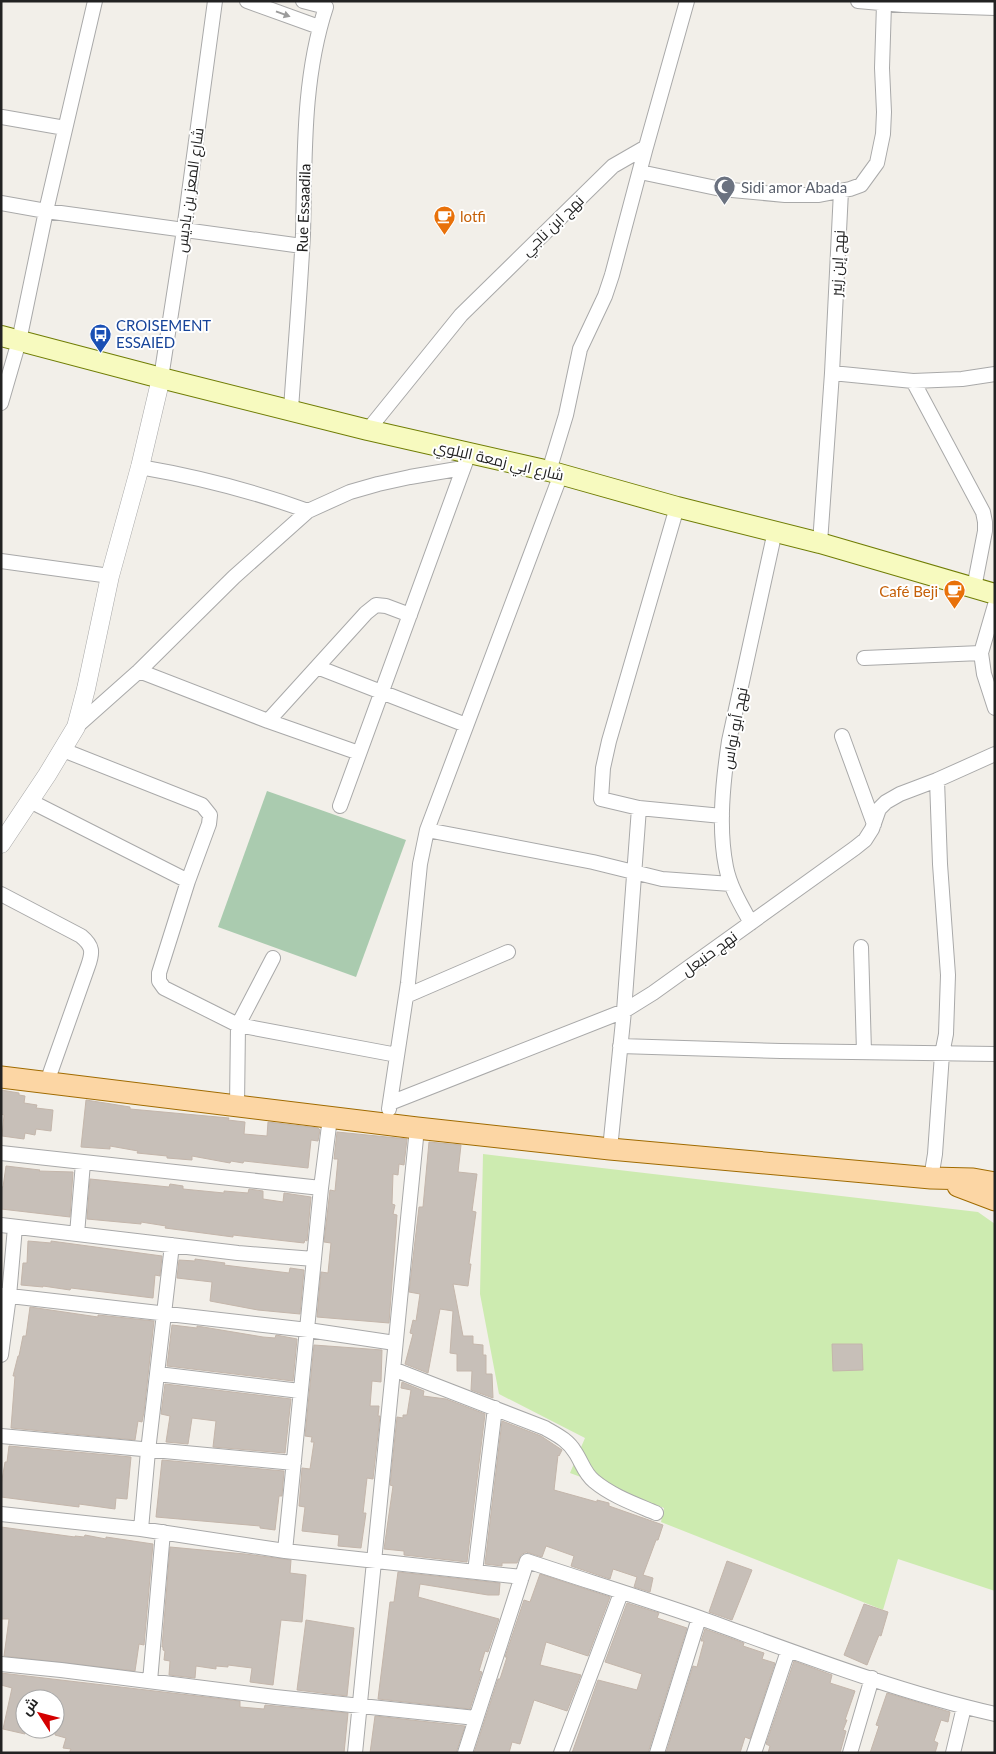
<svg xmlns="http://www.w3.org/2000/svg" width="996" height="1754" font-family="Lato,Cairo,sans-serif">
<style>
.grass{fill:#cdebb0}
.cemetery{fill:#aacbaf}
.building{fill:#c7bfb8;stroke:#c4b6ab}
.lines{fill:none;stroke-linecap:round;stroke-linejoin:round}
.minor-casing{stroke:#a9a9a9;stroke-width:16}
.tertiary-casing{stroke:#a9a9a9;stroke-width:19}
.secondary-casing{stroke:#707d05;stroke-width:22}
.primary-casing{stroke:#a06b00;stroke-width:23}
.minor{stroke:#fff;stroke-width:14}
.tertiary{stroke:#fff;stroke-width:18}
.secondary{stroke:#f7fabf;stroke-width:20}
.primary{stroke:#fcd6a4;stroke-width:21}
.oneway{fill:#9c9c9c}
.labels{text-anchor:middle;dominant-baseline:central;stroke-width:4;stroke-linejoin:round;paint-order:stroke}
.worship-label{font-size:15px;fill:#5b616d;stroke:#fff;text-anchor:start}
.street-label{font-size:15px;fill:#222;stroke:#fff}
.food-label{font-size:15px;fill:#c56008;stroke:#fff;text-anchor:start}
.transit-label{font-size:15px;fill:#164399;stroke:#fff;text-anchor:start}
</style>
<rect width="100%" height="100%" fill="#f2efe9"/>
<path class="grass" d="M 483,1154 L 978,1212 L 995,1224 L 995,1591 L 898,1559 L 883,1610 L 661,1522 L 664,1508 L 570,1473 L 585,1438 L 499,1394 L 480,1294 Z"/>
<path class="cemetery" d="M 267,791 L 406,840 L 356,977 L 218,927 Z"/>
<path class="building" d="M 1,1090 L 19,1093 L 19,1095 L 25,1096 L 24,1103 L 37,1105 L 36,1108 L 53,1110 L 51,1131 L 36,1129 L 35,1135 L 25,1133 L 24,1139 L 2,1136 L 4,1115 L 1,1114 Z
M 86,1100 L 130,1107 L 130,1109 L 229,1118 L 228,1120 L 245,1122 L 244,1134 L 267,1136 L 268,1122 L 318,1128 L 320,1130 L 318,1141 L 311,1140 L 308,1168 L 244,1161 L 243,1163 L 231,1161 L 230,1163 L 192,1156 L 192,1160 L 167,1158 L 167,1156 L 137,1153 L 138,1151 L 110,1146 L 110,1149 L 81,1147 Z
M 337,1132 L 407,1139 L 404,1165 L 399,1164 L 398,1175 L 393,1174 L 392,1204 L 395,1205 L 393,1214 L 397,1215 L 389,1323 L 317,1317 L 321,1272 L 328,1273 L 331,1243 L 324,1242 L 330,1190 L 335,1191 L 338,1159 L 334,1159 Z
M 429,1142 L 461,1145 L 458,1172 L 477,1174 L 472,1211 L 476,1212 L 469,1264 L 471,1264 L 468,1286 L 453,1284 L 463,1336 L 473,1336 L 473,1344 L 483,1345 L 483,1355 L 486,1355 L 486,1374 L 492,1374 L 493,1398 L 471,1390 L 472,1371 L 457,1371 L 457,1354 L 450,1353 L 453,1311 L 440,1309 L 428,1373 L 405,1364 L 413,1334 L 410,1333 L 413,1320 L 416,1321 L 420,1294 L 409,1292 L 419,1207 L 423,1207 Z
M 6,1166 L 40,1170 L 39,1171 L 73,1172 L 70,1217 L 1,1209 L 1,1187 L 3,1187 Z
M 90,1179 L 169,1187 L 170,1184 L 183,1186 L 183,1189 L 224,1193 L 224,1191 L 248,1193 L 249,1189 L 263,1191 L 263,1199 L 283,1202 L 284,1193 L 311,1197 L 307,1241 L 305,1240 L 304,1243 L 233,1235 L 233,1237 L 165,1228 L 166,1226 L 141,1222 L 141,1224 L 87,1219 Z
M 28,1241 L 51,1243 L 51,1241 L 162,1256 L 160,1276 L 155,1275 L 153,1298 L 71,1288 L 70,1290 L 43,1286 L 43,1287 L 21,1285 L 23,1263 L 27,1263 Z
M 195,1259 L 225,1263 L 224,1265 L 289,1273 L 290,1268 L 304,1270 L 300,1314 L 258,1310 L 210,1301 L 212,1282 L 177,1278 L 179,1260 L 195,1261 Z
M 30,1307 L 98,1317 L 98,1315 L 154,1321 L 144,1412 L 142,1422 L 138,1421 L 135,1440 L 11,1428 L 15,1376 L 13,1376 L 18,1356 L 19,1356 L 23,1336 L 26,1336 Z
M 172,1325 L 197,1328 L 197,1326 L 263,1337 L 275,1338 L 276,1335 L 297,1339 L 293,1381 L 167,1366 Z
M 832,1344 L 862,1344 L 863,1370 L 833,1371 Z
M 314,1345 L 382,1350 L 381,1382 L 372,1381 L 370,1406 L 379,1406 L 378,1416 L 380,1416 L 373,1479 L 367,1478 L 363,1513 L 366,1513 L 361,1548 L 338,1546 L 339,1535 L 302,1531 L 305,1507 L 299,1506 L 302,1468 L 310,1469 L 314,1442 L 311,1442 L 312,1437 L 305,1436 Z
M 402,1382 L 424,1391 L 423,1396 L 446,1399 L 485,1414 L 467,1562 L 404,1555 L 404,1551 L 384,1549 L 393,1486 L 390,1485 L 397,1417 L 403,1418 L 403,1415 L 407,1415 L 411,1390 L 401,1388 Z
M 165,1384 L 291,1399 L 285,1453 L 213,1447 L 216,1421 L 192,1418 L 188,1444 L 166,1442 L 170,1416 L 161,1414 Z
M 502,1421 L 541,1436 L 562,1450 L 559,1456 L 558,1455 L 554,1490 L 597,1502 L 597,1500 L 609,1503 L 609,1506 L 663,1525 L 658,1540 L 656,1540 L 643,1575 L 653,1578 L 650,1592 L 634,1587 L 637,1577 L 613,1569 L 610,1579 L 571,1566 L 574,1556 L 546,1546 L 542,1557 L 526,1552 L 521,1555 L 517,1563 L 502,1563 L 502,1566 L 485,1564 Z
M 9,1446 L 131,1457 L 127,1499 L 116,1498 L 115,1509 L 79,1504 L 79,1507 L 1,1497 L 1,1486 L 5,1462 L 7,1462 Z
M 162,1460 L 284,1471 L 282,1496 L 279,1496 L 275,1530 L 260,1528 L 260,1526 L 156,1517 Z
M 1,1527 L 75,1537 L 75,1536 L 84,1537 L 85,1535 L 106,1539 L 106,1537 L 153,1544 L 144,1645 L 139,1644 L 135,1671 L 4,1656 L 9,1619 L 1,1619 Z
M 170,1547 L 245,1554 L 291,1560 L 290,1573 L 306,1575 L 302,1622 L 281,1620 L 273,1685 L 250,1682 L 252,1668 L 228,1665 L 228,1667 L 216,1666 L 216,1669 L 196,1666 L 195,1678 L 169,1675 L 170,1661 L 164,1660 L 165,1651 L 163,1650 L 163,1647 L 162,1647 Z
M 727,1561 L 752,1570 L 732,1620 L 709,1612 Z
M 398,1572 L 500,1583 L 499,1595 L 488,1595 L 420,1584 L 418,1597 L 499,1619 L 488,1652 L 485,1651 L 479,1671 L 482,1672 L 470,1709 L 378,1699 L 390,1602 L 394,1602 Z
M 540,1574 L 610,1597 L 588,1656 L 546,1642 L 540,1665 L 581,1675 L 567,1711 L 534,1700 L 520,1744 L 512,1742 L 509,1753 L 474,1753 L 498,1679 L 500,1679 L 507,1657 L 505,1657 L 524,1600 L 530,1602 Z
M 627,1603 L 659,1613 L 657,1618 L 687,1628 L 648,1753 L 572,1753 L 598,1680 L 637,1690 L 642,1674 L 605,1662 Z
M 864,1604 L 888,1612 L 881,1636 L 879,1635 L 867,1665 L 844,1655 Z
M 306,1620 L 354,1628 L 347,1696 L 297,1690 Z
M 705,1629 L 744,1643 L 743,1646 L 764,1653 L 762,1659 L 775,1663 L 750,1739 L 745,1737 L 740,1753 L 666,1753 L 693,1666 L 697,1667 L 704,1641 L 701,1641 Z
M 794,1661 L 832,1675 L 830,1683 L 855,1691 L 845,1720 L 847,1720 L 843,1730 L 846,1731 L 840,1753 L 768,1753 L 770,1746 L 766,1744 Z
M 1,1673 L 240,1701 L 240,1707 L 264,1709 L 265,1705 L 348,1713 L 344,1753 L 69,1753 L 71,1749 L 63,1748 L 66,1738 L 55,1735 L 55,1699 L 25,1699 L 25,1734 L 3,1729 L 12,1688 L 1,1685 Z
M 887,1693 L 950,1712 L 948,1722 L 941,1720 L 934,1741 L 938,1743 L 935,1753 L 870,1753 L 879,1726 L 876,1725 Z
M 375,1716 L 465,1726 L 456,1753 L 370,1753 Z"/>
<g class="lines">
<defs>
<path id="minor" d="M 247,1 L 319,27
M 858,1 L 903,5 L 995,8
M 2,117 L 65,128
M 640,172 L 721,189 L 785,195 L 819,195 L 850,189 L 861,185 L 877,163 L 883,134 L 884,112 L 882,68 L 884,4
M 1,203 L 46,211 L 302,246
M 832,373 L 913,381 L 962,379 L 995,374
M 161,378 L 184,230 L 215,1
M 913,381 L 983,512 L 985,522 L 985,531 L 974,588
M 1,403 L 19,341 L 46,211 L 95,1
M 291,409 C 295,351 300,293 303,234 C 305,158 302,80 326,7 L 303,1
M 368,430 L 461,315 L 613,166 L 646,147 L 687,1
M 140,467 C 198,477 253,491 308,511
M 549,471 L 566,415 L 580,349 L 605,296 L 612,275 L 646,147
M 677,507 L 609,741 L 603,768 L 601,799 L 639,808 L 722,816
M 820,543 L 832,373 L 841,191
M 1,561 L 110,576
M 995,605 L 981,653 L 984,674 L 995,708
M 864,658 L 981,653
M 317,667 L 466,725
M 139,671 L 268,721 L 359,753
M 268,721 L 366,613 L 376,605 L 386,606 L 410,615
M 76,727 L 139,671 L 234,577 L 308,511 L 350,492 L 378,484 L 410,477 L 463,468
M 842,736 L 874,824
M 63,750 L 202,805 L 210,815 L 209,824 L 188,881 L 159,973 L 159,981 L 164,988 L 238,1025 L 397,1055
M 30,801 L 188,881
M 340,806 L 466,461
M 427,830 L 593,862 L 662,879 L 731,884
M 1,894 L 81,936 C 93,946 93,952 88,966 L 47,1082
M 751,923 C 741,905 730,887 726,867 C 718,827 723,781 729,741 L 775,531
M 861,947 L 864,1052
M 406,996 L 508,952
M 620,1046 L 781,1051 L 995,1054
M 390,1103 L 624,1011 L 653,993 L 855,848 L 865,840 L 872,829 L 879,809 L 886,802 L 900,794 L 937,780 L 995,754
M 237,1106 L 238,1025 L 273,958
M 389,1109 L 408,983 L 420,864 L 427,830 L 561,474
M 610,1149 L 624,1011 L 639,808
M 1,1153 L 321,1188
M 931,1178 L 935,1154 L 942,1054 L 946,1034 L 948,975 L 940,864 L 937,780
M 1,1225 L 238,1253 L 314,1259
M 77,1234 L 83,1163
M 1,1295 L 308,1330 L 395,1343
M 1,1355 L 9,1296 L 15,1227
M 393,1369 L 545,1428 C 557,1435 568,1440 575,1452 C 582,1462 584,1473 594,1481 C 612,1496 635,1504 656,1513
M 158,1374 L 300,1391
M 1,1436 L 294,1463
M 1,1514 L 141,1529 L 285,1551 L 522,1577
M 141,1529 L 148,1451 L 172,1245
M 285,1551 L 321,1188 L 330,1118
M 475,1572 L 495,1408
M 1,1664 L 61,1670 L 275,1697 L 476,1718
M 150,1681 L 163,1532
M 355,1753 L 417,1128
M 465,1753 L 527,1561 C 584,1580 642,1598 700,1618 C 797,1653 894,1691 995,1714
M 561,1753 L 621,1593
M 657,1753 L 699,1618
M 754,1753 L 788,1651
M 850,1753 L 872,1678
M 953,1753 L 964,1707"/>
<path id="tertiary" d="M 1,844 L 47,775 L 76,727 L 86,689 L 110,576 L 140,467 L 161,378"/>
<path id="secondary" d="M 1,336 L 161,378 L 368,430 L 549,471 L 677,507 L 820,543 L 995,594"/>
<path id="primary" d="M 1,1077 L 417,1128 L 610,1149 L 931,1178 L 973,1179 L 995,1183
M 958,1186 L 995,1200"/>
</defs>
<use href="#minor" class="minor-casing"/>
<use href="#tertiary" class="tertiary-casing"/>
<use href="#secondary" class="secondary-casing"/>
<use href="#primary" class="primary-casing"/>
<use href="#minor" class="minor"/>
<use href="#tertiary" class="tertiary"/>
<use href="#secondary" class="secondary"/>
<use href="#primary" class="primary"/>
</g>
<defs><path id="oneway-solid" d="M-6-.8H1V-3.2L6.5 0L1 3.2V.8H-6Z" transform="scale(1.25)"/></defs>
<use class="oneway" href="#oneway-solid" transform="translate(283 14) rotate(20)"/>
<defs>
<symbol id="mosque-pin" viewBox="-11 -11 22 30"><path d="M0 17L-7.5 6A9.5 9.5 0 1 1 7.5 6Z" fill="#6b7280" stroke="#fff"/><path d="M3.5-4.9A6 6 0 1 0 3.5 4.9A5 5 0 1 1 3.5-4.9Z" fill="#fff"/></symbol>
<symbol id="cafe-pin" viewBox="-11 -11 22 30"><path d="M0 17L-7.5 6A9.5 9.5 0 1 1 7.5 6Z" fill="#e8710a" stroke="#fff"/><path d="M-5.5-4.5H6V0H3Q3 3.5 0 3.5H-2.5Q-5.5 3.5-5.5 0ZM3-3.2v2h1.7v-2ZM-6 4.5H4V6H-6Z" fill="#fff"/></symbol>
<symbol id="bus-pin" viewBox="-11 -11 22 30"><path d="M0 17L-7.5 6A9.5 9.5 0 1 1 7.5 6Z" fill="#1a4fb4" stroke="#fff"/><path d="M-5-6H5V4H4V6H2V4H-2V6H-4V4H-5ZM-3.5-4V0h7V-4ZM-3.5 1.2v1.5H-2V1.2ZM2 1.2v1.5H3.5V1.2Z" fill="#fff"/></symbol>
</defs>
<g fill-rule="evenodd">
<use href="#mosque-pin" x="712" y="174" width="25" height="34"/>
<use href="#cafe-pin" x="432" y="204" width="25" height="34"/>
<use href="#bus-pin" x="88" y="322" width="25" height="34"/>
<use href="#cafe-pin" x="942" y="578" width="25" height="34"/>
</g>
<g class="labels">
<g class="worship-label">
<text x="741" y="187">Sidi amor Abada</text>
</g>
<g class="street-label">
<text transform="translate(189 190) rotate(-82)">شارع المعز بن باديس</text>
<text transform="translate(303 208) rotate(-88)">Rue Essaadila</text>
<text transform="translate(552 225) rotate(-44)">نهج ابن ناجي</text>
<text transform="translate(837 263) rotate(-87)">نهج إبن زبير</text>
<text transform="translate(499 460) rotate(13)">شارع ابي زمعة البلوي</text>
<text transform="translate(734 728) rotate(-79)">نهج أبو نواس</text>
<text transform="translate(709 953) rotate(-36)">نهج حنبعل</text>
</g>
<g class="food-label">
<text x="460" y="216">lotfi</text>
<text x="938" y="591" text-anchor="end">Café Beji</text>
</g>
<g class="transit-label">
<text x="116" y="325">CROISEMENT<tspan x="116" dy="17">ESSAIED</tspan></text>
</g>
</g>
<rect width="996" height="1754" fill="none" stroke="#222222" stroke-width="5"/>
<g transform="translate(40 1714) rotate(306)"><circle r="24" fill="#ffffff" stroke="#a7a7a7"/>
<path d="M0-4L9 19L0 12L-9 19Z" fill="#d40000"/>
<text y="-8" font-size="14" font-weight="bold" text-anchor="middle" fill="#222222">ش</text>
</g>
</svg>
